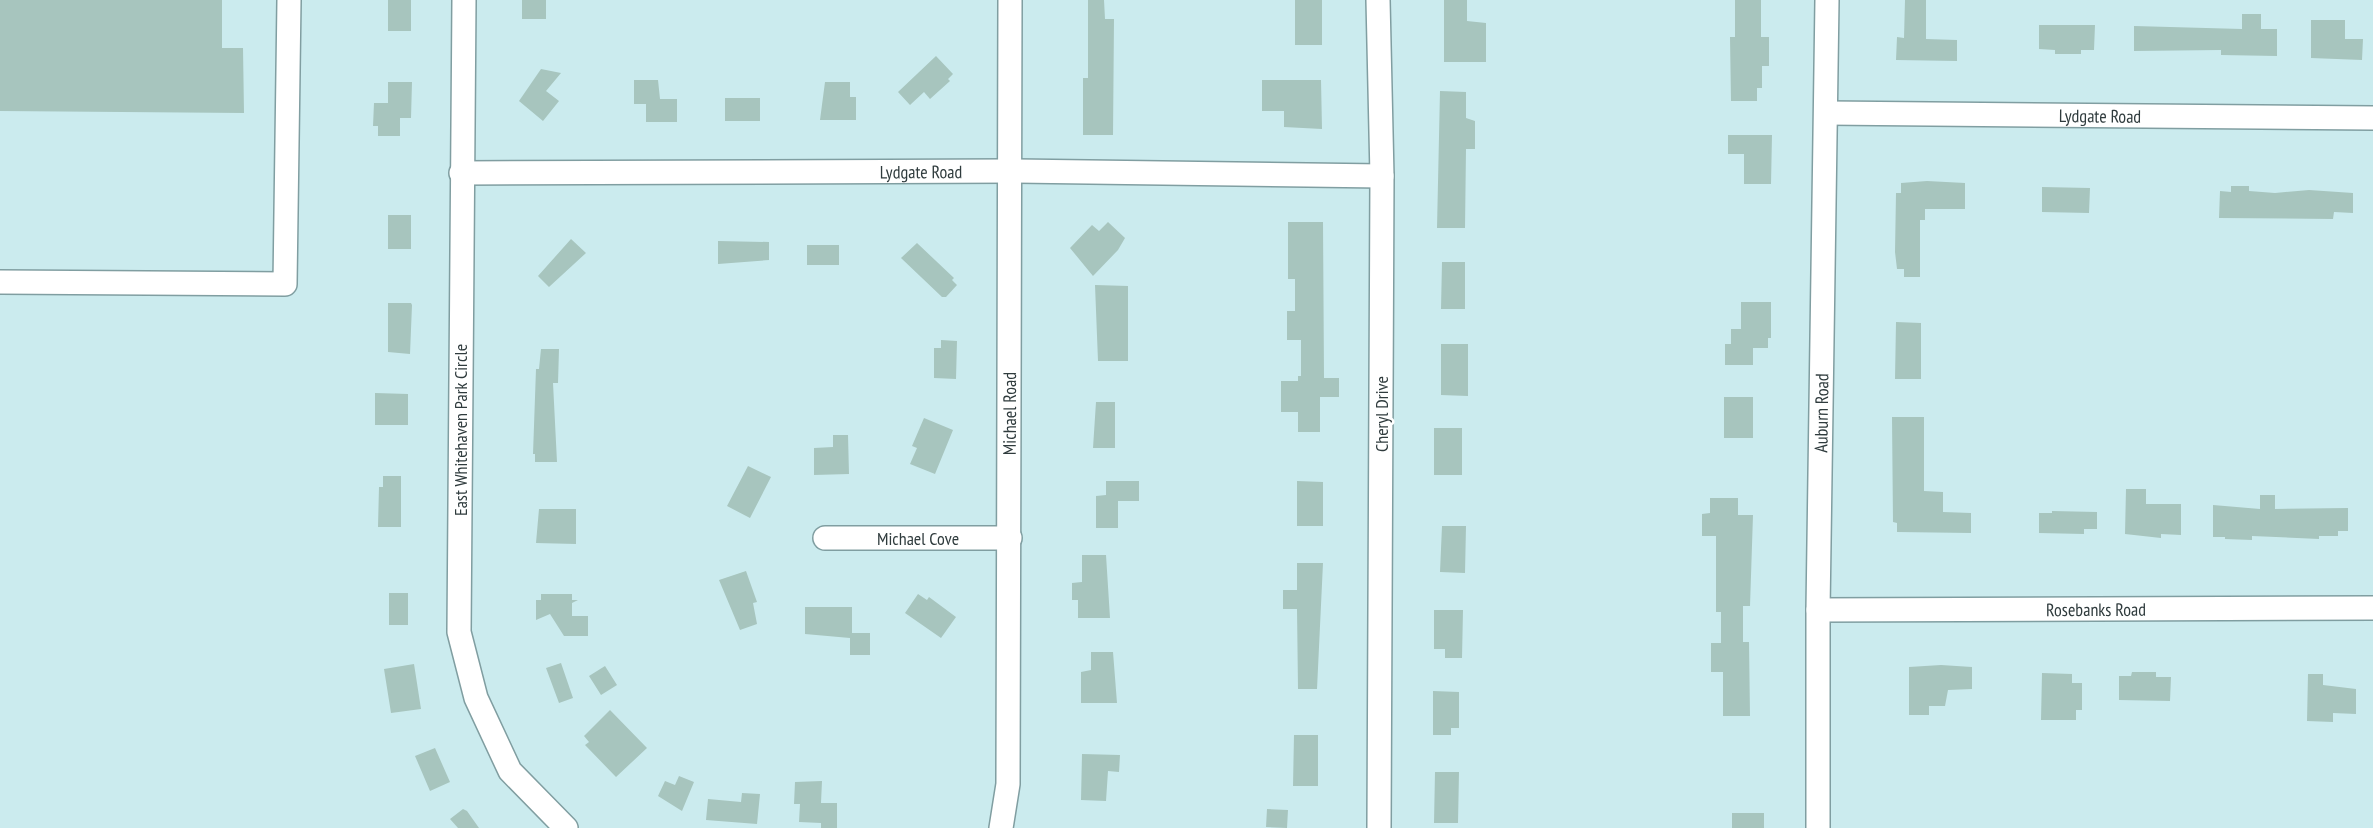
<svg xmlns="http://www.w3.org/2000/svg" width="2373" height="828" font-family="'PT Sans Narrow',sans-serif">
<style>
.building{fill:#a7c5be}
.lines{fill:none;stroke-linecap:round;stroke-linejoin:round}
.minor-casing{stroke:#809ea1;stroke-width:26}
.minor{stroke:#fff;stroke-width:23}
.labels{text-anchor:middle;dominant-baseline:central;stroke-width:5;stroke-linejoin:round;paint-order:stroke}
.street-label{font-size:18px;fill:#2f3b3d;stroke:#fff}
</style>
<rect width="100%" height="100%" fill="#cbebee"/>
<path class="building" d="M 0,0 L 222,0 L 222,48 L 243,48 L 244,113 L 0,111 Z
M 388,0 L 411,0 L 411,31 L 388,31 Z
M 522,0 L 546,0 L 546,19 L 522,19 Z
M 1088,0 L 1104,0 L 1105,19 L 1114,19 L 1113,135 L 1083,135 L 1083,78 L 1088,78 Z
M 1295,0 L 1322,0 L 1322,45 L 1295,45 Z
M 1444,0 L 1467,0 L 1467,21 L 1486,23 L 1486,62 L 1444,62 Z
M 1735,0 L 1761,0 L 1761,37 L 1769,37 L 1769,66 L 1762,66 L 1762,88 L 1757,88 L 1757,101 L 1731,101 L 1730,37 L 1735,37 Z
M 1905,0 L 1926,0 L 1926,39 L 1957,40 L 1957,61 L 1896,60 L 1897,37 L 1904,38 Z
M 2242,14 L 2261,14 L 2261,29 L 2277,29 L 2277,56 L 2221,55 L 2221,50 L 2134,51 L 2134,26 L 2242,29 Z
M 2311,20 L 2345,20 L 2345,39 L 2363,39 L 2362,60 L 2311,58 Z
M 2039,25 L 2095,25 L 2094,50 L 2081,50 L 2081,54 L 2055,54 L 2055,50 L 2039,49 Z
M 936,56 L 953,74 L 948,79 L 950,81 L 930,99 L 924,92 L 910,105 L 898,92 Z
M 541,69 L 561,73 L 546,91 L 559,101 L 543,121 L 519,101 Z
M 634,80 L 658,80 L 660,99 L 677,99 L 677,122 L 646,122 L 646,104 L 634,104 Z
M 1262,80 L 1321,80 L 1322,129 L 1284,127 L 1284,111 L 1262,111 Z
M 388,82 L 412,82 L 411,118 L 400,118 L 400,136 L 378,136 L 378,126 L 373,126 L 374,103 L 388,103 Z
M 825,82 L 850,82 L 850,97 L 856,97 L 856,120 L 820,120 Z
M 1440,91 L 1466,92 L 1466,118 L 1475,121 L 1475,149 L 1466,149 L 1465,228 L 1437,228 Z
M 725,98 L 760,98 L 760,121 L 725,121 Z
M 1728,135 L 1772,135 L 1771,184 L 1744,184 L 1744,154 L 1728,154 Z
M 1927,181 L 1965,183 L 1965,209 L 1925,209 L 1925,220 L 1920,220 L 1920,277 L 1904,277 L 1904,269 L 1897,269 L 1895,252 L 1896,193 L 1901,193 L 1901,183 Z
M 2231,186 L 2249,186 L 2249,191 L 2275,193 L 2309,190 L 2353,193 L 2353,213 L 2334,212 L 2333,219 L 2219,218 L 2220,191 L 2231,192 Z
M 2042,187 L 2090,188 L 2089,213 L 2042,212 Z
M 388,215 L 411,215 L 411,249 L 388,249 Z
M 1108,222 L 1125,238 L 1118,250 L 1093,276 L 1070,248 L 1092,225 L 1099,231 Z
M 1288,222 L 1323,222 L 1324,378 L 1339,378 L 1339,397 L 1320,397 L 1320,432 L 1298,432 L 1298,412 L 1281,412 L 1281,381 L 1298,381 L 1298,376 L 1301,376 L 1301,340 L 1287,340 L 1287,311 L 1295,311 L 1295,279 L 1288,279 Z
M 571,239 L 586,253 L 549,287 L 538,276 Z
M 718,241 L 769,242 L 769,260 L 718,264 Z
M 917,243 L 954,278 L 952,280 L 957,285 L 946,297 L 942,297 L 901,258 Z
M 807,245 L 839,245 L 839,265 L 807,265 Z
M 1442,262 L 1465,262 L 1465,309 L 1441,309 Z
M 1095,285 L 1128,286 L 1128,361 L 1098,361 Z
M 1741,302 L 1771,302 L 1771,338 L 1768,338 L 1768,348 L 1753,348 L 1753,365 L 1725,365 L 1725,344 L 1731,344 L 1731,329 L 1741,329 Z
M 388,303 L 411,303 L 412,305 L 410,354 L 388,352 Z
M 1896,322 L 1921,323 L 1921,379 L 1895,379 Z
M 941,340 L 957,341 L 956,379 L 934,378 L 934,348 L 941,348 Z
M 1441,344 L 1468,344 L 1468,396 L 1441,395 Z
M 541,349 L 559,349 L 558,383 L 553,383 L 557,462 L 535,462 L 535,454 L 533,454 L 536,369 L 539,369 Z
M 375,393 L 408,394 L 408,425 L 375,425 Z
M 1724,397 L 1753,397 L 1753,438 L 1724,438 Z
M 1096,402 L 1115,402 L 1115,448 L 1093,448 Z
M 1892,417 L 1924,417 L 1924,491 L 1943,492 L 1943,512 L 1971,513 L 1971,533 L 1897,532 L 1897,523 L 1893,522 Z
M 924,418 L 953,430 L 935,474 L 910,464 L 917,448 L 912,446 Z
M 1434,428 L 1462,428 L 1462,475 L 1434,475 Z
M 833,435 L 848,435 L 849,474 L 814,475 L 814,448 L 833,447 Z
M 748,466 L 771,477 L 750,518 L 727,506 Z
M 383,476 L 401,476 L 401,527 L 378,527 L 379,487 L 383,487 Z
M 1106,481 L 1139,481 L 1139,501 L 1118,501 L 1118,528 L 1096,528 L 1096,496 L 1106,495 Z
M 1297,481 L 1323,482 L 1323,526 L 1297,526 Z
M 2126,489 L 2146,489 L 2146,504 L 2181,504 L 2181,535 L 2161,534 L 2161,538 L 2125,534 Z
M 2260,495 L 2275,495 L 2275,509 L 2348,508 L 2348,531 L 2338,531 L 2338,536 L 2319,536 L 2319,539 L 2252,536 L 2252,540 L 2225,539 L 2225,537 L 2213,537 L 2213,505 L 2260,509 Z
M 1710,498 L 1738,498 L 1738,515 L 1753,515 L 1750,606 L 1743,606 L 1743,642 L 1749,642 L 1750,716 L 1723,716 L 1723,672 L 1711,672 L 1711,643 L 1721,643 L 1721,612 L 1716,612 L 1716,536 L 1702,536 L 1702,514 L 1710,513 Z
M 539,509 L 576,509 L 576,544 L 536,543 Z
M 2052,511 L 2097,512 L 2097,529 L 2084,529 L 2084,534 L 2039,533 L 2039,513 L 2052,513 Z
M 1442,526 L 1466,526 L 1465,573 L 1440,572 Z
M 1082,555 L 1106,555 L 1110,618 L 1078,618 L 1078,600 L 1072,600 L 1072,583 L 1082,582 Z
M 1297,563 L 1323,563 L 1317,689 L 1298,689 L 1297,609 L 1283,609 L 1283,590 L 1297,590 Z
M 746,571 L 757,602 L 753,603 L 757,624 L 740,630 L 719,580 Z
M 389,593 L 408,593 L 408,625 L 389,625 Z
M 541,594 L 572,594 L 572,600 L 578,600 L 572,603 L 572,616 L 588,616 L 588,636 L 564,636 L 550,614 L 536,620 L 536,600 L 541,600 Z
M 918,594 L 927,600 L 929,597 L 956,617 L 941,638 L 905,613 Z
M 805,607 L 852,607 L 852,633 L 870,633 L 870,655 L 850,655 L 850,638 L 805,634 Z
M 1434,610 L 1463,610 L 1462,658 L 1445,658 L 1445,649 L 1434,649 Z
M 1091,652 L 1113,652 L 1117,703 L 1081,703 L 1081,672 L 1091,670 Z
M 561,663 L 573,698 L 559,703 L 546,668 Z
M 414,664 L 421,709 L 391,713 L 384,669 Z
M 1941,665 L 1972,667 L 1972,689 L 1948,690 L 1945,706 L 1929,706 L 1929,715 L 1909,715 L 1909,667 Z
M 605,666 L 617,685 L 601,695 L 589,676 Z
M 2132,672 L 2156,672 L 2156,677 L 2171,677 L 2170,701 L 2119,700 L 2119,676 L 2131,676 Z
M 2042,673 L 2072,674 L 2072,683 L 2082,683 L 2082,710 L 2076,710 L 2076,720 L 2041,720 Z
M 2308,674 L 2323,674 L 2323,685 L 2356,689 L 2356,714 L 2333,713 L 2333,722 L 2307,721 Z
M 1433,691 L 1459,692 L 1459,728 L 1451,728 L 1451,735 L 1433,735 Z
M 610,710 L 647,748 L 616,777 L 585,745 L 589,742 L 584,736 Z
M 1294,735 L 1318,735 L 1318,786 L 1293,786 Z
M 435,748 L 450,782 L 430,791 L 415,756 Z
M 1082,754 L 1120,755 L 1119,772 L 1108,771 L 1106,801 L 1081,800 Z
M 1435,772 L 1459,772 L 1458,823 L 1434,823 Z
M 679,776 L 694,782 L 682,811 L 658,796 L 665,781 L 675,785 Z
M 822,781 L 821,803 L 837,803 L 837,828 L 821,828 L 821,823 L 799,822 L 800,804 L 794,804 L 795,782 Z
M 742,793 L 760,794 L 757,824 L 706,820 L 708,799 L 741,802 Z
M 463,809 L 467,811 L 479,828 L 458,828 L 450,819 Z
M 1267,809 L 1288,810 L 1287,828 L 1266,827 Z
M 1732,813 L 1764,813 L 1764,828 L 1732,828 Z"/>
<g class="lines">
<defs>
<g id="minor">
<path d="M 464,0 L 459,632 L 476,698 L 510,771 L 566,828"/>
<path d="M 1378,0 L 1382,176 L 1379,828"/>
<path id="s1" d="M 1827,113 L 2373,118"/>
<path id="s2" d="M 461,173 L 1011,171 L 1382,176"/>
<path d="M 0,282 L 285,284 L 289,0"/>
<path id="s3" d="M 825,538 L 1010,538"/>
<path id="s4" d="M 1818,610 L 2373,608"/>
<path id="s5" d="M 1001,828 L 1008,784 L 1010,0"/>
<path id="s6" d="M 1818,828 L 1818,610 L 1827,0"/>
</g>
</defs>
<use href="#minor" class="minor-casing"/>
<use href="#minor" class="minor"/>
</g>
<g class="labels">
<g class="street-label">
<text stroke="none"><textPath href="#s1" startOffset="273">Lydgate Road</textPath></text>
<text stroke="none"><textPath href="#s2" startOffset="460">Lydgate Road</textPath></text>
<text stroke="none"><textPath href="#s5" startOffset="415">Michael Road</textPath></text>
<text transform="translate(1381 414) rotate(-90)">Cheryl Drive</text>
<text stroke="none"><textPath href="#s6" startOffset="415">Auburn Road</textPath></text>
<text transform="translate(460 430) rotate(-90)">East Whitehaven Park Circle</text>
<text stroke="none"><textPath href="#s3" startOffset="93">Michael Cove</textPath></text>
<text stroke="none"><textPath href="#s4" startOffset="278">Rosebanks Road</textPath></text>
</g>
</g>
</svg>
